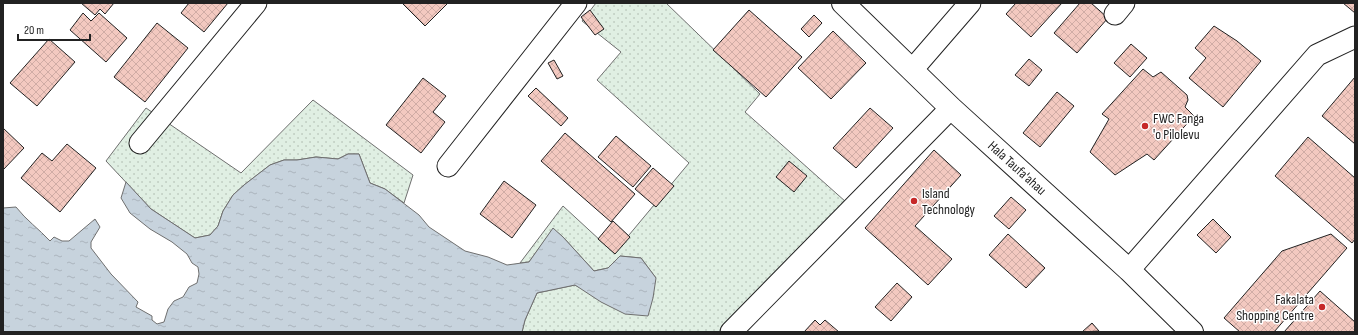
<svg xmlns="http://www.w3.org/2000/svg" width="1358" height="335" font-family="'Sofia Sans Condensed',sans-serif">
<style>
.grass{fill:url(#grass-dots);stroke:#6f6f6f}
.water{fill:url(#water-ripples);stroke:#6f6f6f}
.building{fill:url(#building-cross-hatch);stroke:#222}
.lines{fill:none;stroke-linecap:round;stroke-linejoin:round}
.minor-casing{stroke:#222;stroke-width:23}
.primary-casing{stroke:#222;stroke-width:24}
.minor{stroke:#fff;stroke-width:21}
.primary{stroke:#fff;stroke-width:22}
.poi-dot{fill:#c62828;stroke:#fff;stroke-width:1.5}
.labels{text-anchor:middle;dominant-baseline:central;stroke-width:3;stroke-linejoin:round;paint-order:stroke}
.poi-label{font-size:14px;fill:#222;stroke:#fff;text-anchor:start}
.street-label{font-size:14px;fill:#222;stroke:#fff}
</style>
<defs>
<pattern id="grass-dots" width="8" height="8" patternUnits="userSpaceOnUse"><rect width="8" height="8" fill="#e0efe3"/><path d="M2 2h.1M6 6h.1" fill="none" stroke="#c0cdc2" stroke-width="1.8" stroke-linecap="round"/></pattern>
<pattern id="water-ripples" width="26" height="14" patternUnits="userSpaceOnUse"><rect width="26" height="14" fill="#c7d3dd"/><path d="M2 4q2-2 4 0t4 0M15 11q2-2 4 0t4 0" fill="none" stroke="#abb5bd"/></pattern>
<pattern id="building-cross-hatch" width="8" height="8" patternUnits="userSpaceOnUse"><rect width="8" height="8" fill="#f3c9c0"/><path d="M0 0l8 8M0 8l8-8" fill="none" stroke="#d0aca5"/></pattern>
</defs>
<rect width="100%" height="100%" fill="#fff"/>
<path class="grass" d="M 596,3 L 666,3 L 760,94 L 745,112 L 846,202 L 722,332 L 522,332 L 525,320 L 537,293 L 575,285 L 587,291 L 656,278 L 641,258 L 620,256 L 608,268 L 594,271 L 563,237 L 553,229 L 529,262 L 520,263 L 563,206 L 614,253 L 689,163 L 597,80 L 621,52 L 582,21 Z
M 313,100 L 413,175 L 404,203 L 385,189 L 370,183 L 359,154 L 348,154 L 338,159 L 316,157 L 297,160 L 284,160 L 270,165 L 244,185 L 233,195 L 223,211 L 218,226 L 210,235 L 195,238 L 151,209 L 106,161 L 146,108 L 241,173 Z"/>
<path class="water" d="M 348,154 L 359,154 L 370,183 L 385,189 L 419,215 L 429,227 L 465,251 L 488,257 L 507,265 L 529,262 L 553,228 L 563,237 L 594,271 L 608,268 L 620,256 L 641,258 L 656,278 L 653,298 L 648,316 L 625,314 L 601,302 L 575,285 L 537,293 L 525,320 L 522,332 L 3,332 L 3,208 L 16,207 C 26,220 39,229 50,241 L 54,237 L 62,241 L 69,241 L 95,219 L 100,227 L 91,242 L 91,248 L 111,274 L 138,302 L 136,307 L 152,316 L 152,320 L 157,324 L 164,322 L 168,309 L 174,301 L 183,297 L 189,287 L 197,283 L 199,274 L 198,267 L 192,263 L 187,254 L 172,242 L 150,229 L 130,213 L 121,198 L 126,182 L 151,209 L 195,238 L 210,235 L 218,226 L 223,211 L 233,195 L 244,185 L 270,165 L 284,160 L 297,160 L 316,157 L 338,159 Z"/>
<path class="building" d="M 81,3 L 114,3 L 105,14 L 100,9 L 95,15 Z
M 189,3 L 228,3 L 204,32 L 181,13 Z
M 402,3 L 448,3 L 425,26 Z
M 1016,3 L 1062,3 L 1031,37 L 1006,14 Z
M 1080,3 L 1091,3 L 1108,18 L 1077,53 L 1054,33 Z
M 1343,3 L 1355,3 L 1355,13 Z
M 590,10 L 604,29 L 595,35 L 581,17 Z
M 749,10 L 802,57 L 766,97 L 713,50 Z
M 83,13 L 91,21 L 99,13 L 127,38 L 106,62 L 70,30 Z
M 814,15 L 822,23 L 809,37 L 801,29 Z
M 157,23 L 188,48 L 145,102 L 114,77 Z
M 1214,26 L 1237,41 L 1261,61 L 1223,107 L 1189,78 L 1206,58 L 1195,48 Z
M 833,31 L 866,63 L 831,99 L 798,68 Z
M 49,39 L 75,62 L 37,106 L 10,83 Z
M 1131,44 L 1147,58 L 1130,77 L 1114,63 Z
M 1029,59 L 1042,70 L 1029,86 L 1015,75 Z
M 554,60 L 563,76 L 557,79 L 548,63 Z
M 1143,69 L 1153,77 L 1161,72 L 1187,95 L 1188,100 L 1185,107 L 1194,116 L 1154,160 L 1147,154 L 1115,175 L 1090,152 L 1109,119 L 1102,114 Z
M 1355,77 L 1355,144 L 1322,116 Z
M 423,78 L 446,96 L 433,112 L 445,122 L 421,153 L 386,125 Z
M 536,88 L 568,118 L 561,126 L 528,96 Z
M 1057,92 L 1074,106 L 1040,147 L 1023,133 Z
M 870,108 L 893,128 L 856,168 L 833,148 Z
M 3,128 L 24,148 L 3,170 Z
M 565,133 L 635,194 L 611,222 L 541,161 Z
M 616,136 L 651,166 L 633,187 L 598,157 Z
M 1308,137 L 1355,178 L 1355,239 L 1352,243 L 1275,176 Z
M 67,144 L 96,168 L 60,212 L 21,178 L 42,153 L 52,161 Z
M 934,150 L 961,175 L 915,226 L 952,259 L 928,285 L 865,228 Z
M 789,161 L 807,176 L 794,192 L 776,177 Z
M 653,168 L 674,186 L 656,207 L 635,189 Z
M 504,181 L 536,205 L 512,238 L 480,214 Z
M 1011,197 L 1026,210 L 1009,229 L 994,216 Z
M 1213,219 L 1231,237 L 1216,253 L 1197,235 Z
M 613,221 L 630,237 L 615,254 L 598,239 Z
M 1008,234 L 1045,268 L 1026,288 L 989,255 Z
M 1331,234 L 1347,248 L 1274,332 L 1240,332 L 1224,318 L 1282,251 Z
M 897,283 L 912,297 L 891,321 L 875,307 Z
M 1320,291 L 1355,322 L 1355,332 L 1284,332 Z
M 815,320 L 820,325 L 825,320 L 839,332 L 804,332 Z
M 1092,323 L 1099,331 L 1082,332 Z"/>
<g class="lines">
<defs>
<path id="minor" d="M 1115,14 L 1124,3
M 912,70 L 970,3
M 140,143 L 256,3
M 448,166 L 576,3
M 1129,270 L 1317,55 L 1355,37
M 731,332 L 951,108"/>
<path id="primary" d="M 843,3 L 951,108 L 1129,270 L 1192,332"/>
</defs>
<use href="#minor" class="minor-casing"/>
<use href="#primary" class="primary-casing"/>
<use href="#minor" class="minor"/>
<use href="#primary" class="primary"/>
</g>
<g class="poi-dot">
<circle cx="1145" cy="126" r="4"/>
<circle cx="914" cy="201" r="4"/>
<circle cx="1322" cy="307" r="4"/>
</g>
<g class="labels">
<g class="poi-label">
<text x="1153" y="118">FWC Fanga<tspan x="1153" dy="16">'o Pilolevu</tspan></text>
<text x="922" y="193">Island<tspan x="922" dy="16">Technology</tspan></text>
<text x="1314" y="299" text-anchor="end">Fakalata<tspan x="1314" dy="16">Shopping Centre</tspan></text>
</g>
<g class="street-label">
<text transform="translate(1017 168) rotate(42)">Hala Taufa'ahau</text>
</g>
</g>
<rect width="1358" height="335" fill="none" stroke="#222222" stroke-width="8"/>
<path d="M18 34v6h72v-6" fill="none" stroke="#222222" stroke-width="2"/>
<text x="24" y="34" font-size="12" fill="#222222" stroke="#ffffff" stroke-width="3" paint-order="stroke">20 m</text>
</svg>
